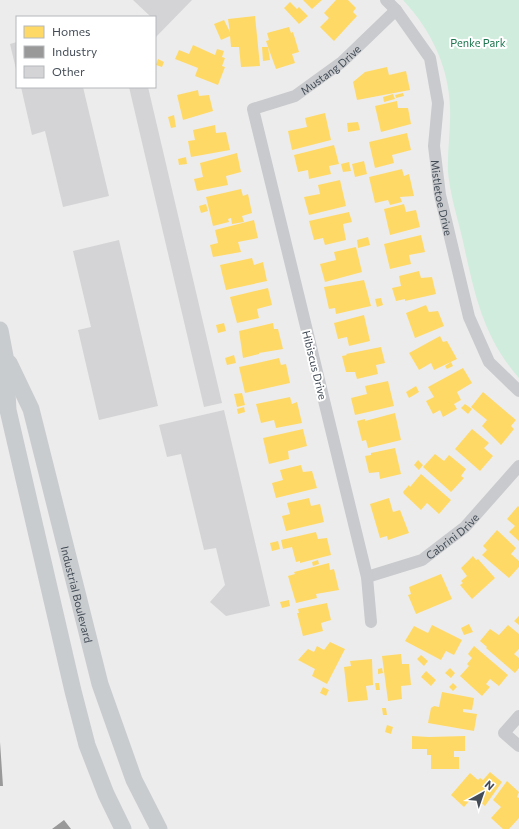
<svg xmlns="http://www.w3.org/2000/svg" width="519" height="829" font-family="Commissioner,sans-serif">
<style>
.green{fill:#d0ecdd}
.homes{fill:#ffd966}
.industry{fill:#999}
.building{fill:#d4d4d6}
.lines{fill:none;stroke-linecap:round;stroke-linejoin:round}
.minor{stroke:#c8cacd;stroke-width:12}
.secondary{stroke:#c9cccf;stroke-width:17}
.labels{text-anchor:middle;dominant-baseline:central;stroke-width:4;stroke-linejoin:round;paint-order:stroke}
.park-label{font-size:11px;fill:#1a744d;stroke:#fff}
.street-label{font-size:11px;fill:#444d57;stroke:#fff}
</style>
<rect width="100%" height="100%" fill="#edecec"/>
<path class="green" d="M 403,0 L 519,0 L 519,378 C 482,336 474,291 462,237 C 457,216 450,194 448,172 C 447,151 451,130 450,108 C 449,67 431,30 403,0 Z"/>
<path class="homes" d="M 303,0 L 322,0 L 312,9 Z
M 336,0 L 348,0 L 356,8 L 353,12 L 357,16 L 334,41 L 320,27 L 329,18 L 324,13 Z
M 290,2 L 297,9 L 299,7 L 308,16 L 299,24 L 284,8 Z
M 255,16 L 260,66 L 241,67 L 239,47 L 231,47 L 230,36 L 221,40 L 214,24 L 224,20 L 230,32 L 228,19 Z
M 289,27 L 291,33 L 293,32 L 299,52 L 292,54 L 295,63 L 276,69 L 268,47 L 270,60 L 263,61 L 262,47 L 268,47 L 266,41 L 269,40 L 267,33 Z
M 193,45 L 215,55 L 217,49 L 224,51 L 222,57 L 225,58 L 222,66 L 225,67 L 218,85 L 195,76 L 198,68 L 175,59 L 179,50 L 189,54 Z
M 158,59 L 164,62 L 162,67 L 156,65 Z
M 387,67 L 389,75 L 406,71 L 410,90 L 357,100 L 353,82 L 365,72 Z
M 198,90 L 199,96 L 209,95 L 213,111 L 183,120 L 177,95 Z
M 403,93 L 404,96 L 396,98 L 395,95 Z
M 393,94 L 395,99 L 384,102 L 383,97 Z
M 397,101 L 398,108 L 408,108 L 411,124 L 381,132 L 375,106 Z
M 325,113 L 331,140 L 292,150 L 288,131 L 307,127 L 305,118 Z
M 174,115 L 176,127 L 171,128 L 168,117 Z
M 358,122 L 360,130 L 348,132 L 347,123 Z
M 215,125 L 216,133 L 226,132 L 230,150 L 191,157 L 188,141 L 195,140 L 193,130 Z
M 407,133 L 411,150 L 392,155 L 394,163 L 375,168 L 369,142 Z
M 334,145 L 339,164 L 329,166 L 331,174 L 309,179 L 308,170 L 298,172 L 294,155 Z
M 237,153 L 241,172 L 226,176 L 228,185 L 197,191 L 194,179 L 203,177 L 200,163 Z
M 186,157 L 187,164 L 179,165 L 178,159 Z
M 364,161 L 367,174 L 355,177 L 352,164 Z
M 349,162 L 351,171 L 343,172 L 341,164 Z
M 402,169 L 404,176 L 409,174 L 414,196 L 400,197 L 402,202 L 390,205 L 388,200 L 375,203 L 369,177 Z
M 340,180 L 346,206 L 309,215 L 304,197 L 320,194 L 318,185 Z
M 241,189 L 243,196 L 248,194 L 252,213 L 242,216 L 244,222 L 232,224 L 231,218 L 228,219 L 229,222 L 213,226 L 206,197 Z
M 206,204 L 208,211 L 201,213 L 199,206 Z
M 404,204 L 406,212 L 416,210 L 420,227 L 390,235 L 384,209 Z
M 349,212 L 352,222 L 343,224 L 346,240 L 325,245 L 323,238 L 314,240 L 309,221 Z
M 254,220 L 258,238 L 238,242 L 241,252 L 213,257 L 210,245 L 218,243 L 215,230 Z
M 421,235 L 425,252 L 409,255 L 411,264 L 390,269 L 384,244 Z
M 368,237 L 370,245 L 358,248 L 357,240 Z
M 356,247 L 362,272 L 325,282 L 320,264 L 336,260 L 334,252 Z
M 252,258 L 254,265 L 263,262 L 267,281 L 226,290 L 220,265 Z
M 419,271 L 421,278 L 432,277 L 436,294 L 405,301 L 405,299 L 396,301 L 392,288 L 401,286 L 399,276 Z
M 364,280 L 371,306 L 336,314 L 335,308 L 329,309 L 324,287 Z
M 268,288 L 272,305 L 257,309 L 259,318 L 237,323 L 230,297 Z
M 381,298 L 383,305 L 377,307 L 375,299 Z
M 426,305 L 429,312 L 438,311 L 444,326 L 415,338 L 406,313 Z
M 364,315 L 370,341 L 349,346 L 347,337 L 338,339 L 334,323 Z
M 224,323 L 226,331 L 218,333 L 216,325 Z
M 273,323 L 274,329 L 278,329 L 283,349 L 259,353 L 259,354 L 243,358 L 239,331 Z
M 440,336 L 443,342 L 447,341 L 457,359 L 434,370 L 431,363 L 419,370 L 409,353 Z
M 381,347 L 385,363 L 376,365 L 378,374 L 357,379 L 355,372 L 346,372 L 342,356 L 347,355 L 346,354 Z
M 234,355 L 236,363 L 227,365 L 225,358 Z
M 279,358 L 281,365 L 286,364 L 290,383 L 245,393 L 239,367 Z
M 451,362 L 453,366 L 447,369 L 445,366 Z
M 463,368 L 472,383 L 457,392 L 461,400 L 454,404 L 457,409 L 443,417 L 440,410 L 433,414 L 426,401 L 434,397 L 428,387 Z
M 388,381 L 394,406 L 355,415 L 351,398 L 367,394 L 365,386 Z
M 416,386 L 419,392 L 409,398 L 406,392 Z
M 483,392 L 516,420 L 511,426 L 514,429 L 501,445 L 482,426 L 487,420 L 471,407 Z
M 242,393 L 245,405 L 237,407 L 234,394 Z
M 290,397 L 292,404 L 297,402 L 302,423 L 276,428 L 274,420 L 261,423 L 256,404 Z
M 465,404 L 472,409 L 468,414 L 461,408 Z
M 244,407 L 245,412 L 238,414 L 237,409 Z
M 395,413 L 401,440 L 368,448 L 366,440 L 362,441 L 357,421 L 365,419 L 365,421 Z
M 303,429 L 307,446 L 288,451 L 289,459 L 269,464 L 263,438 Z
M 472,429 L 489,443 L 484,448 L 493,456 L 480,471 L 455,449 Z
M 395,448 L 401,474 L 380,479 L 379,472 L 369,473 L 365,456 L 371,455 L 371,453 Z
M 435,454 L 444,461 L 449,455 L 466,469 L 461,476 L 464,478 L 451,492 L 423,467 Z
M 418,460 L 423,465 L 419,470 L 414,465 Z
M 301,465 L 303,472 L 312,471 L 317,488 L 276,498 L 272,483 L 283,480 L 280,470 Z
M 421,474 L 451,500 L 439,514 L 427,503 L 421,510 L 404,494 L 403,492 L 409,485 L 410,487 Z
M 309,498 L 311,506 L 320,504 L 324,522 L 286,531 L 282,516 L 290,514 L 287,503 Z
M 389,498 L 393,512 L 400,510 L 409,533 L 388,540 L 387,536 L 380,538 L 370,504 Z
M 518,506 L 519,507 L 519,541 L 509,532 L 515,526 L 507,519 Z
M 497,530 L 516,548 L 511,554 L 519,561 L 519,567 L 509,578 L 482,555 L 487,550 L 483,546 Z
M 316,532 L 318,539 L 327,538 L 331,555 L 300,563 L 300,561 L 296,562 L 292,547 L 283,549 L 281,540 Z
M 278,541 L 280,549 L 272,551 L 270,543 Z
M 473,556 L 476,560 L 478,559 L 495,578 L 472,599 L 460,585 L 463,583 L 461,581 L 467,576 L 461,568 Z
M 318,560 L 319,564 L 313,566 L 312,562 Z
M 329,563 L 330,570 L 334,569 L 339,590 L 316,594 L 317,598 L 296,603 L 288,576 L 295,574 L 294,572 Z
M 441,574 L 452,599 L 416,614 L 408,595 L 411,594 L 409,587 Z
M 289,600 L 290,606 L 282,608 L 280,602 Z
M 327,603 L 331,620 L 321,623 L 323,631 L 303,636 L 297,613 L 299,613 L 298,609 Z
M 519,616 L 519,625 L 514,621 Z
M 469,624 L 473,632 L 464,635 L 461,628 Z
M 432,625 L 462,640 L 454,655 L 446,651 L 441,660 L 405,641 L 414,626 L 428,633 Z
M 508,625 L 519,634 L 519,649 L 514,654 L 519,658 L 519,668 L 515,673 L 486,648 L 487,647 L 480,641 L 490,629 L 499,635 Z
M 330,642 L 345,649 L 327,684 L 312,676 L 315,669 L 298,660 L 308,649 L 314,652 L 317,646 L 324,650 Z
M 474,646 L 508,675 L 499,686 L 490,679 L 486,684 L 490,687 L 482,696 L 460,676 L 469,666 L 467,664 L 472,658 L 468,654 Z
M 401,654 L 402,664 L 409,664 L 411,685 L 401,686 L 402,699 L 388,701 L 382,656 Z
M 421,655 L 428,661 L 424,666 L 417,659 Z
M 372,659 L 373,685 L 366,686 L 368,700 L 348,702 L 344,667 L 351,666 L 350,661 Z
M 382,668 L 383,673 L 378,674 L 378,669 Z
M 450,668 L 455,673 L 451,678 L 445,673 Z
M 426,671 L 436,680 L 431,686 L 421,677 Z
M 375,683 L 379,683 L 380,690 L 376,690 Z
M 453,683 L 457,687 L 453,691 L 449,687 Z
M 323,687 L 329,690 L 326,696 L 320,693 Z
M 442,692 L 474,698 L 472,710 L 463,709 L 463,712 L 477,714 L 474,731 L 428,723 L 431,708 L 434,706 L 439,707 Z
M 382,708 L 386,708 L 387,715 L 383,715 Z
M 387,725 L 393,727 L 391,734 L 385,732 Z
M 412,736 L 429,737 L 465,736 L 465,751 L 454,751 L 454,757 L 459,757 L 459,769 L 431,769 L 431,755 L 427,755 L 427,749 L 412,749 Z
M 490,772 L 502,782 L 485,806 L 479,801 L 477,804 L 471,799 L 464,807 L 451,795 L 470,773 L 478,780 L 480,778 L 483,780 Z
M 507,781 L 519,792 L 517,797 L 519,798 L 519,818 L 509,829 L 503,829 L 491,818 L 501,807 L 493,800 Z"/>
<path class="industry" d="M 0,742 L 3,786 L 0,786 Z
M 64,820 L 71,829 L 52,829 Z"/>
<path class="building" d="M 133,0 L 192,0 L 155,38 L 155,17 L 149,17 L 150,16 Z
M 17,42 L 17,69 L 16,69 L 10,44 Z
M 21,87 L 83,87 L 109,196 L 63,207 L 45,131 L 32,135 Z
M 129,87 L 148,87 L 222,403 L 204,407 Z
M 119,240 L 158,406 L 99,420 L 78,330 L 91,327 L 73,251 Z
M 224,410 L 270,606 L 226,616 L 210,602 L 225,585 L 216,548 L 204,550 L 181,454 L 167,457 L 159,425 Z"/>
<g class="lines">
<g class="minor">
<path id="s1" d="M 386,0 L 396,10 L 430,58 L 438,103 L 434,146 L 440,195 L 469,317 L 489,362 L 519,391"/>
<path id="s2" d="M 367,577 L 422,560 L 465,527 L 519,466"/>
<path id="s3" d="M 371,622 L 367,577 L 253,109 L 295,96 L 342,62 L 396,10"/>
<path d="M 519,716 L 504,733 L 519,746"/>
</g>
<g class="secondary">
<path d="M 0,330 L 5,356 L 8,410 L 73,691 L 87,745 L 106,794 L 123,829"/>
<path id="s4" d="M 9,363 L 31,409 L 100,684 L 134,780 L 159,829"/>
</g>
</g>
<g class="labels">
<g class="park-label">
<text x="478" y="42">Penke Park</text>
</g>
<g class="street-label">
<text stroke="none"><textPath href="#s3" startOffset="615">Mustang Drive</textPath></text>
<text stroke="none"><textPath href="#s1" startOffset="214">Mistletoe Drive</textPath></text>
<text transform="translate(315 365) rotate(76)">Hibiscus Drive</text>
<text stroke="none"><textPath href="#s2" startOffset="96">Cabrini Drive</textPath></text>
<text stroke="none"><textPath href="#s4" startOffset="242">Industrial Boulevard</textPath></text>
</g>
</g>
<rect x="16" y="16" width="140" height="72" fill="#ffffff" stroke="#b4b8bc"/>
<rect x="24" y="26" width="20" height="12" fill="#ffd966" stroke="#b4b8bc"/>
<text x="52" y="36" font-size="12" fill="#444d57">Homes</text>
<rect x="24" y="46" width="20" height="12" fill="#999999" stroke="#b4b8bc"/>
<text x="52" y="56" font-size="12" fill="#444d57">Industry</text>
<rect x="24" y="66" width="20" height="12" fill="#d4d4d6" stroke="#b4b8bc"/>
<text x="52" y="76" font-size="12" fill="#444d57">Other</text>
<g transform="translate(483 793) rotate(40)" stroke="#ffffff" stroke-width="3" paint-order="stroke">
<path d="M0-3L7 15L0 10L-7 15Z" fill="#444d57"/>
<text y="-6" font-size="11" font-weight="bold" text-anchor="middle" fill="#444d57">N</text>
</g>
</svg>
